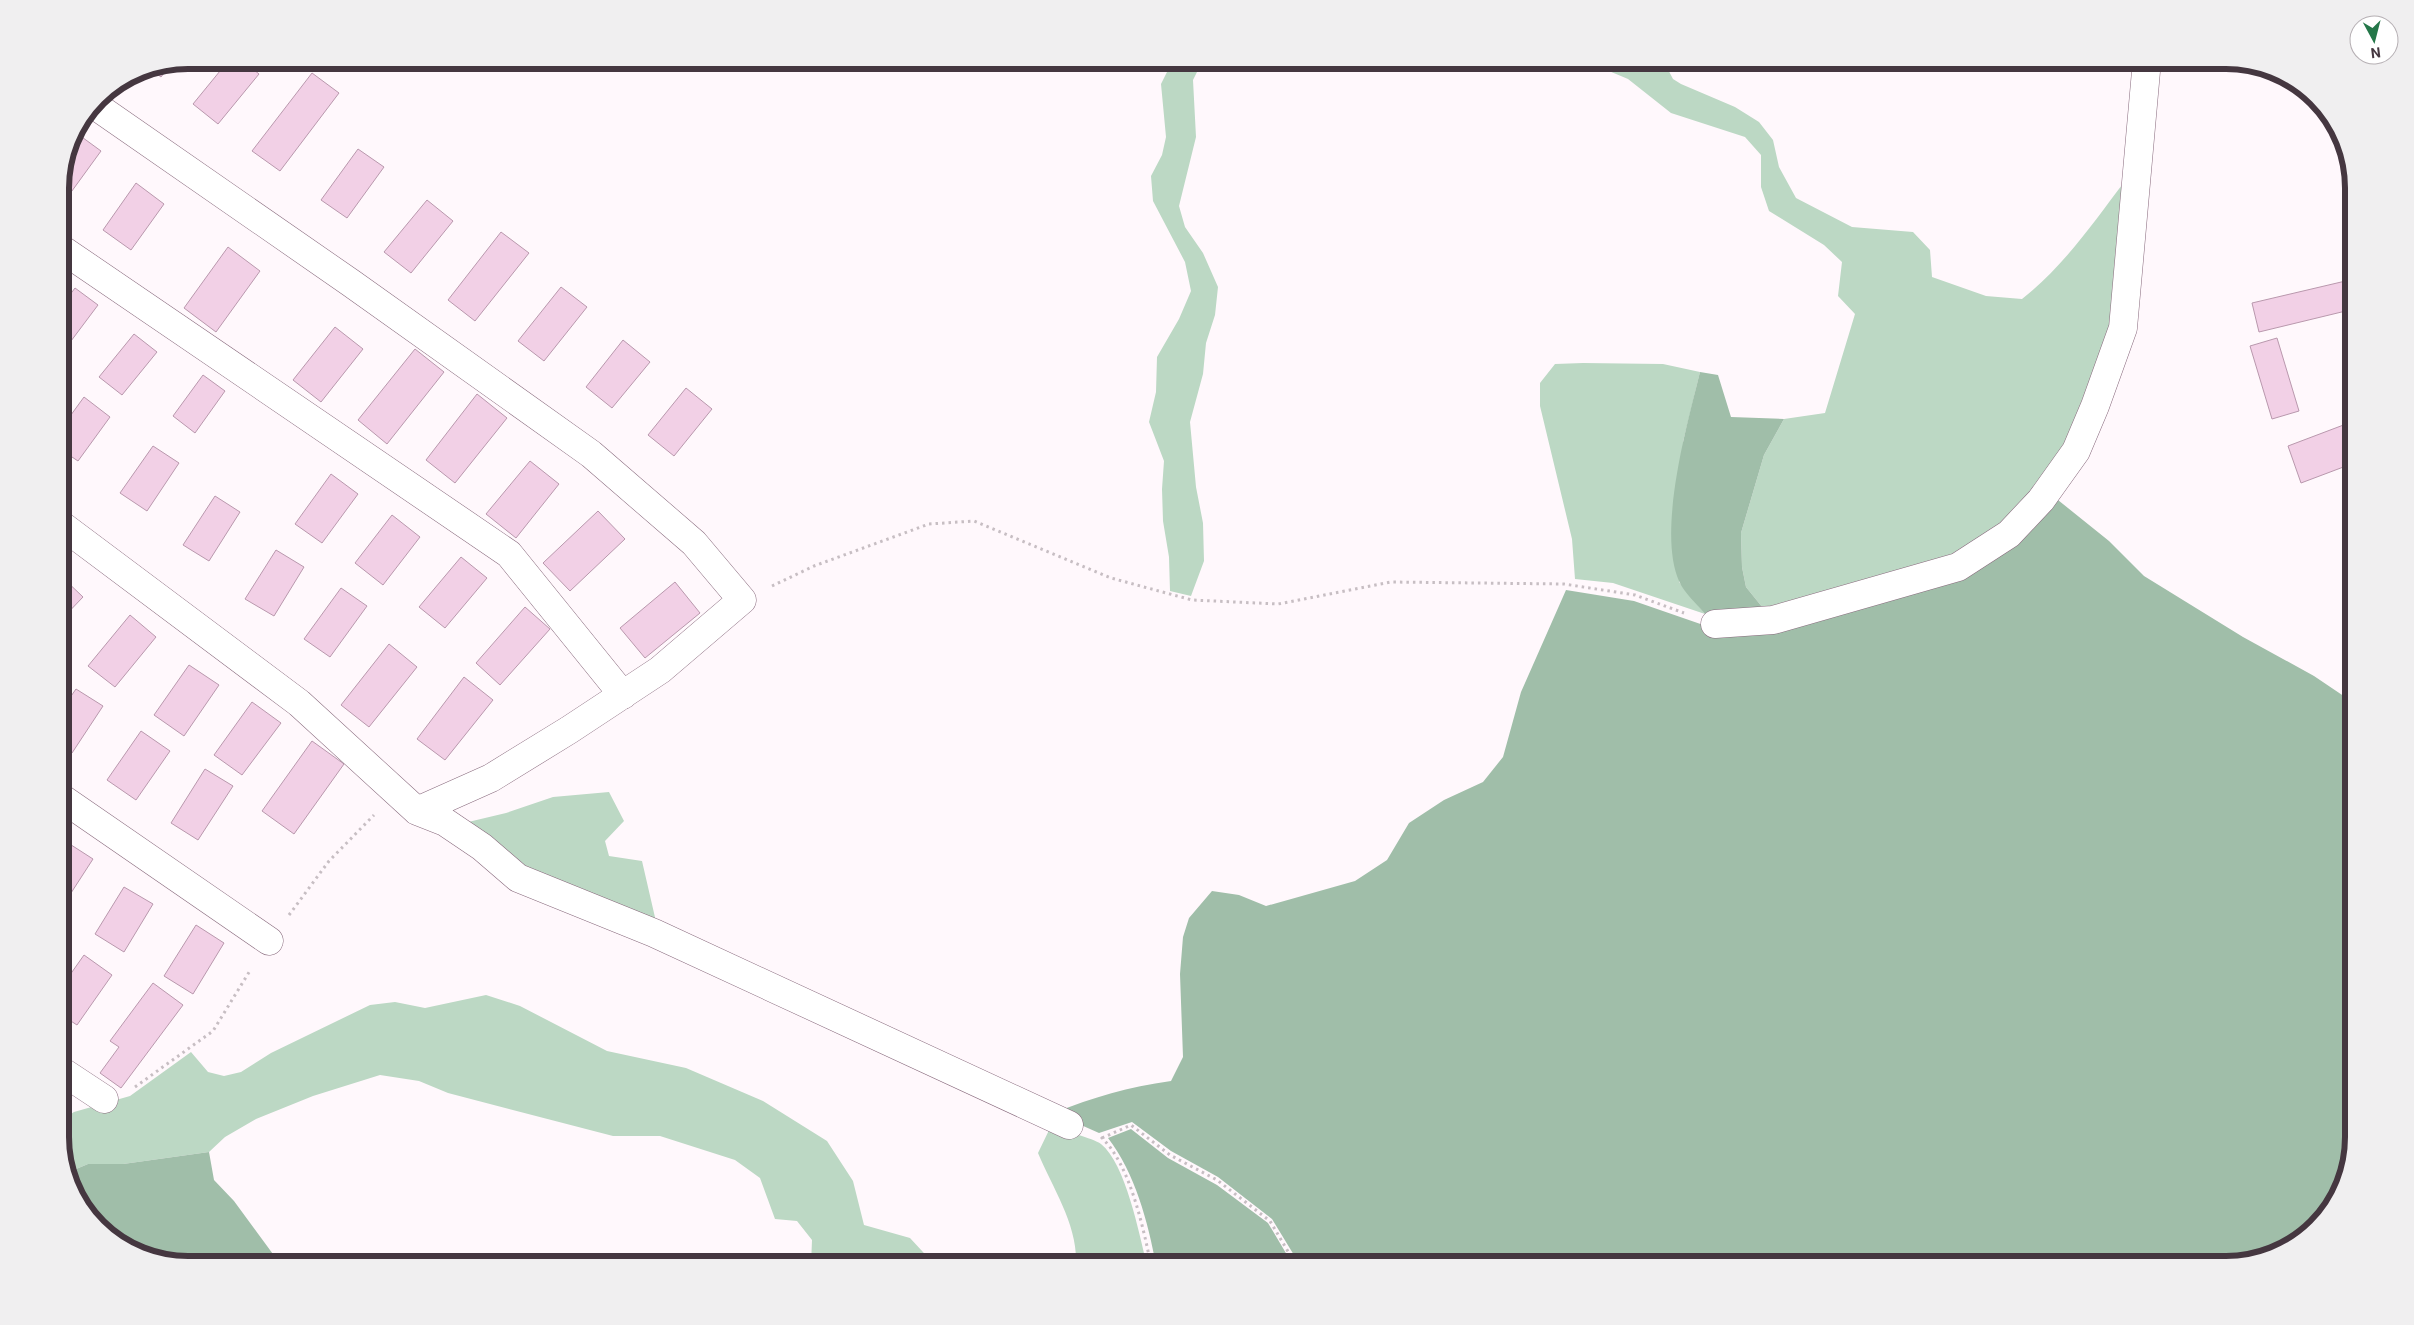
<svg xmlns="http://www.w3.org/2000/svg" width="2414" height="1325" font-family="Roboto,sans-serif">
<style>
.green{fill:#bcd8c4}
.forest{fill:#a0bea9}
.building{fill:#f2d0e6;stroke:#b998ad}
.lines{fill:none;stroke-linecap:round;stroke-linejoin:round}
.minor-casing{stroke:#886a7d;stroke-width:29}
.path{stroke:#c7bec3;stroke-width:3;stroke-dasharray:2.5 4;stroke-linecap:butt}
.minor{stroke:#fff;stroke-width:28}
.rim{fill:none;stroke:#453740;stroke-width:6}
</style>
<rect width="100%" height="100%" fill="#fff8fc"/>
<path class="green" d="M 1173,60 L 1203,60 L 1193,80 L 1196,137 L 1179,206 L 1185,227 L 1203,253 L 1218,287 L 1215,315 L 1206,343 L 1203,374 L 1190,422 L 1196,487 L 1203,523 L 1204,561 L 1191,596 L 1170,591 L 1169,557 L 1163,521 L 1162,489 L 1164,461 L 1149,422 L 1156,392 L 1157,357 L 1179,319 L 1191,291 L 1185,262 L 1153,201 L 1151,176 L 1162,155 L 1166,137 L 1161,84 Z
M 1595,60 L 1663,60 L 1673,79 L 1681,84 L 1735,107 L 1759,122 L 1773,140 L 1779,167 L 1796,198 L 1852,227 L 1913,232 L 1930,250 L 1932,277 L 1986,296 L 2022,299 C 2064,266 2093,223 2125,181 L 2113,328 L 2061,458 L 2004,525 L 1962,554 L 1767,613 L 1746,587 L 1742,567 L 1741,533 L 1764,455 L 1784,419 L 1825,413 L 1855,314 L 1838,296 L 1842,262 L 1824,245 L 1769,211 L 1761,187 L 1761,155 L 1745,137 L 1671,113 L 1628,79 L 1597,66 Z
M 1583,363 L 1663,364 L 1700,372 L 1683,442 L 1679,582 L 1705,614 L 1613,583 L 1575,579 L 1572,539 L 1540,406 L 1540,383 L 1555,364 Z
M 609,792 L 624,821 L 605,841 L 609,856 L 642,861 L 657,926 L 518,871 L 464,823 L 506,813 L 553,797 Z
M 486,995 L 520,1006 L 607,1051 L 686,1068 L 763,1101 L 827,1141 L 853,1181 L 864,1225 L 910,1238 L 935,1265 L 811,1265 L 812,1240 L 797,1221 L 775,1219 L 760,1178 L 735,1160 L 660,1136 L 613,1136 L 448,1093 L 419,1081 L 380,1075 L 313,1096 L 256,1119 L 225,1137 L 209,1152 L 123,1164 L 88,1164 L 69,1172 L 60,1146 L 60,1121 L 74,1112 L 130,1096 L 191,1052 L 208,1072 L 224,1076 L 241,1072 L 271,1053 L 370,1005 L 395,1002 L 425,1008 Z
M 1051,1126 C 1063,1131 1093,1138 1101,1144 C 1126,1164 1139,1234 1147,1265 L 1076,1265 C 1078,1225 1053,1189 1038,1153 Z"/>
<path class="forest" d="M 1700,372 L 1718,375 L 1731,417 L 1784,419 L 1764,455 L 1741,533 L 1742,567 L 1746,587 L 1767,613 L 1728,616 L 1705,614 C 1697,604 1684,593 1679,581 C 1657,531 1687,425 1700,372 Z
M 2053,496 L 2109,541 L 2144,576 L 2243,637 L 2314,676 L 2354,703 L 2354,1137 L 2341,1194 L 2290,1248 L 2227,1265 L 1300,1265 L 1272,1219 L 1218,1177 L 1171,1151 L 1132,1122 L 1099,1133 L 1054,1113 C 1094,1097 1128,1087 1171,1081 L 1183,1057 L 1180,974 L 1183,937 L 1189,918 L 1212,891 L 1239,895 L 1266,906 L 1355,881 L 1387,860 L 1409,823 L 1444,800 L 1483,782 L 1503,757 L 1521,692 L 1566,590 L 1634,601 L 1712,628 L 1928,581 Z
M 1131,1129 L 1168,1158 L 1217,1185 L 1268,1223 L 1293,1265 L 1156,1265 C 1148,1222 1135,1173 1108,1138 Z
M 209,1152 L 214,1180 L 234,1201 L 281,1265 L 188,1265 L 131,1252 L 82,1209 L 69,1172 L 88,1164 L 123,1164 Z"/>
<path class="building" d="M 229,60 L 242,60 L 259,74 L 218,124 L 193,104 Z
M 172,63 L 161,77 L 149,68 Z
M 312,73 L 339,93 L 280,171 L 252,151 Z
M 75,132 L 101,151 L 61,206 L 60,179 L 70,139 Z
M 358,149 L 384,167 L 347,218 L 321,200 Z
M 136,183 L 164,204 L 131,250 L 103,230 Z
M 427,200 L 453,221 L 411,273 L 384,252 Z
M 501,232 L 529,253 L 475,321 L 448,300 Z
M 228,247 L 260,271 L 216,332 L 184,308 Z
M 2354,279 L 2354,309 L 2259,332 L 2252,303 Z
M 561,287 L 587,307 L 544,361 L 518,341 Z
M 75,288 L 98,305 L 62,353 L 60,308 Z
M 335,327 L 363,349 L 321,402 L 293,380 Z
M 134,334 L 157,352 L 122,395 L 99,377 Z
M 2277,338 L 2299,411 L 2272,419 L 2250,346 Z
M 623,340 L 650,362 L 612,408 L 586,387 Z
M 415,349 L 444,372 L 387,444 L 358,420 Z
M 203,375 L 225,391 L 195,433 L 173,416 Z
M 686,388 L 712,409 L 674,456 L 648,435 Z
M 477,394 L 507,418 L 455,483 L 426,460 Z
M 84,397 L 110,417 L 78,461 L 60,449 L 60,430 Z
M 2354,421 L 2354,463 L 2301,483 L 2288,446 Z
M 153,446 L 179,463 L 147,511 L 120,493 Z
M 530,461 L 559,484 L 516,538 L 486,514 Z
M 331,474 L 358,494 L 322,543 L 295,524 Z
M 215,496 L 240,512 L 209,561 L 183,545 Z
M 598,511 L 625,539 L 570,591 L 543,563 Z
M 392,515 L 420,537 L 383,585 L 355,563 Z
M 276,550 L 304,567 L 274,616 L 245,599 Z
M 461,557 L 487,578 L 445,628 L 419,607 Z
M 61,576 L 83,597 L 60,621 L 60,577 Z
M 675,582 L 700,613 L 645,658 L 620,628 Z
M 341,588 L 367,606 L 330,657 L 304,639 Z
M 525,607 L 550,629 L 500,685 L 476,663 Z
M 130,615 L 156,637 L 115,687 L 88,666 Z
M 389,644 L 417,667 L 369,727 L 341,705 Z
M 189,665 L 219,685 L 184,736 L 154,715 Z
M 464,677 L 493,700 L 445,760 L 417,739 Z
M 76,689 L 103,706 L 72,753 L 60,745 L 60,712 Z
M 252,702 L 281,723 L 242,775 L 214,755 Z
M 141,731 L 170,751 L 136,800 L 107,780 Z
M 312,741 L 344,764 L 294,834 L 262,811 Z
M 205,769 L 233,786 L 198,840 L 171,823 Z
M 65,841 L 93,859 L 60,910 L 60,847 Z
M 124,887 L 153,904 L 124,952 L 95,934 Z
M 196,925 L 224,943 L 193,994 L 164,976 Z
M 84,955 L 112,975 L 77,1025 L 60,1014 L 60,989 Z
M 153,983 L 183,1005 L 121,1088 L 100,1073 L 119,1047 L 110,1041 Z"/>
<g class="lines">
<defs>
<path id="minor" d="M 93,104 L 351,283 L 591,454 L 694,543 L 742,600 L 660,670 L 569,730 L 491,778 L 417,811
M 60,248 L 509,554 L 623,695
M 60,524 L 299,703 L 417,811 L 445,822 L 482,847 L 518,878 L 654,933 L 1069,1125
M 1715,624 L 1773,620 L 1958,567 L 2009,534 L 2041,500 L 2076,451 L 2095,406 L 2123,328 L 2147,60
M 60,797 L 269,941
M 60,1070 L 104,1099"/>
</defs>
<use href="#minor" class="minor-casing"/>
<path class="path" d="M 772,586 L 814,566 L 929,524 L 974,521 L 1111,578 L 1192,600 L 1278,604 L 1391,582 L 1564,584 L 1635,595 L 1684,613
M 289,915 L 329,861 L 374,815
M 135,1087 L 213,1031 L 251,969
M 1101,1137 C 1130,1164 1143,1227 1151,1265
M 1102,1138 L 1131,1125 L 1170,1155 L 1217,1180 L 1270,1221 L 1296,1265"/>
<use href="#minor" class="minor"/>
</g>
<path d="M0 0H2414V1325H0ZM188 69H2226A119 119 0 0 1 2345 188V1137A119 119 0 0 1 2226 1256H188A119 119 0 0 1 69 1137V188A119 119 0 0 1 188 69Z" fill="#f0eff0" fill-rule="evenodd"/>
<path class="rim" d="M188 69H2226A119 119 0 0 1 2345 188V1137A119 119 0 0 1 2226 1256H188A119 119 0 0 1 69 1137V188A119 119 0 0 1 188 69Z"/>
<g transform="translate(2374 40) rotate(173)"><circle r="24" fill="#ffffff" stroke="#b5afb3"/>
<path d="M0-4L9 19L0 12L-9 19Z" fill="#247749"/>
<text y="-8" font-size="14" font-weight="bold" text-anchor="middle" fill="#453740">N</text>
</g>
</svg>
